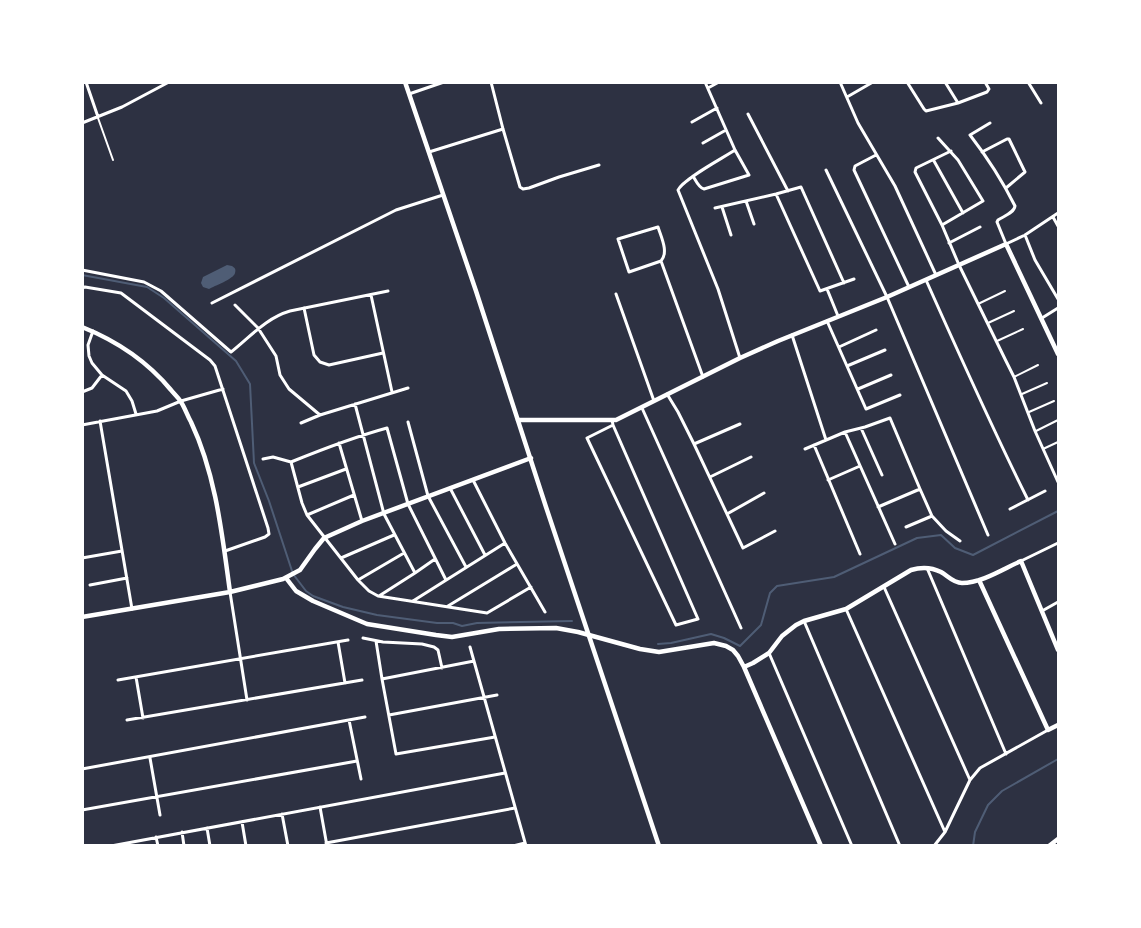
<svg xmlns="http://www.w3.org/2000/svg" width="1141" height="928" font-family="'Exo 2',sans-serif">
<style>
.water{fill:#4f5d75}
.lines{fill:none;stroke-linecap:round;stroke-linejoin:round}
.stream{stroke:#4f5d75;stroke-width:2}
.service{stroke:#fff;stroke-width:2}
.minor{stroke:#fff;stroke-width:3}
.tertiary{stroke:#fff;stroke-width:4.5}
.secondary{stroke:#fff;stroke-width:4.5}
</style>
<rect width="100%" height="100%" fill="#2d3142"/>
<path class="water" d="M 227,265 L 232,266 C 235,268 236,269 235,273 C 234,279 214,286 209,289 L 203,287 L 201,283 L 203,277 Z"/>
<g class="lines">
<path class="stream" d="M 82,275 L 147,287 L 164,298 L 236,361 L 250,384 L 254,463 L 269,501 L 293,574 L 306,591 L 313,596 L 343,607 L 377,615 L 437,623 L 453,623 L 462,626 L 477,623 L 572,621
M 658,644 L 671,643 L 711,634 L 724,638 L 740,646 L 761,625 L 770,593 L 777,586 L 834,577 L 917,538 L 941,535 L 955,548 L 973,555 L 1058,511
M 973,846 L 975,832 L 988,805 L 1002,791 L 1058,759"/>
<path class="service" d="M 98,118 L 113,160
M 978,304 L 1005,291
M 988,323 L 1014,311
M 997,341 L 1023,329
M 1014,377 L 1038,365
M 1022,394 L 1047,383
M 1029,412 L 1054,401
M 1036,431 L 1058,420
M 1043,449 L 1058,442"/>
<path class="minor" d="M 86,82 L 98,117
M 491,82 L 503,129 L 520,187 L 523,189 L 529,188 L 559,177 L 599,165
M 840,82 L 858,123 L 895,186 L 936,275
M 907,82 L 924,109 L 926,111 L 958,103 L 987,92 L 989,89 L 985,82
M 945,82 L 958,103
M 1028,82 L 1041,103
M 708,88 L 719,82
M 409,94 L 444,82
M 847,97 L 873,82
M 748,114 L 788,191
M 692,122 L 717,108
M 82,123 L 122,107 L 169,82
M 990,123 L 970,135 C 987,157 1002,180 1015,206 C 1014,213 1004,216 998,220 L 997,222 L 1006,244 L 1025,235 L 1058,213
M 938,138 L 958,160 L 983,201 L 942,225
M 703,143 L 726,130
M 735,150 C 723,158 683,179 678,190 L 718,289 L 740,358
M 951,151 L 916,168 L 915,172 L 942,225 L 959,265 L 1005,359 L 1014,377 L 1035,431 L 1058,482
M 429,152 L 503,129
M 982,152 L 1007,139 L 1009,139 L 1025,172 L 1006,188
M 876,155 L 855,166 L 854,170 L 909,287
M 934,161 L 963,213
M 826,170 L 887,297 L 988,535
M 693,176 C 696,181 699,188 704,189 L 749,175 L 735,150 L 705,82
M 776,194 L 820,291 L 854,279
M 746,201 L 754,224
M 722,207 L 731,235
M 715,208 L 776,194 L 801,187 L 844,283
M 1053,217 L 1058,226
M 658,227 C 661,237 669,252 661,261 L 629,272 L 618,239 Z
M 1025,235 L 1035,260 L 1058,299
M 949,243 L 980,227
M 661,261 L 703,377
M 82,270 L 144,282 L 161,291 L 231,352 C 250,337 266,318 290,311 L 388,291
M 926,280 C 959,354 992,428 1028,500
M 82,288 L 85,287 L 121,293 L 210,360 L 215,366 L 268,528 L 269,534 L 265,537 L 225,551
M 827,289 L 838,316
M 616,294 L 654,401
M 371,295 L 392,392
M 212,303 L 396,210 L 443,195
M 235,305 L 258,328 L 276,356 L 280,375 L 289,389 L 320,415
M 304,308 L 314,355 L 320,362 L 329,365 L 383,353
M 1042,318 L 1058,308
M 827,321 L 866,409 L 900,395
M 93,331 L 88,345 L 89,356 L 92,363 L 102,375 L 126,391 L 132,401 L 136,414
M 792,335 L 826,440
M 839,347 L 876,330
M 847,366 L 885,350
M 858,389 L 891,375
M 82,392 L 92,388 L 102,375
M 667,394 L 678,412 L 694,444 L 743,548 L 775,531
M 355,404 L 384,514 L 415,573
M 642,408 L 741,628
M 612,420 L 613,425 L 698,619 L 676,625 L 587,438 L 613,425
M 100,421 L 132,609
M 408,422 L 428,496 L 466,567
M 301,423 L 320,415 L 408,388
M 82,425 L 157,411 L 181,401 L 223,389
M 861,428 L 882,475
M 845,432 L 895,544
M 339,443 L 362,521
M 694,444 L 740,424
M 814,445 L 860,554
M 805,449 L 845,432 L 865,427 L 890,418 L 920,489 L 932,516 L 946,531 L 960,541
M 263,459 L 273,457 L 291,462
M 291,462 L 302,503 L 307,515 L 358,580 L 369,591 L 378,596 L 487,613 L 531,587
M 291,462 C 323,449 354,437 387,428 L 408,504 L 446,580
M 710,477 L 751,457
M 473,480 L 505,543 L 545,612
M 828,480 L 860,466
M 298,487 L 346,469
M 450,488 L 485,555
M 878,507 L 920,489
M 1010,509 L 1045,491
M 727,514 L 764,493
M 307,515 L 354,495
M 906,527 L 932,516
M 82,558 L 122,551
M 341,558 L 394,535
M 1021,561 L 1058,543
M 927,568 L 1006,754
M 358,580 L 404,553
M 90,585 L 127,578
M 884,587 L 970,780
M 230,592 L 247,700
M 379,596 L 415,573 L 435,559
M 413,601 L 505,543
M 448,606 L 517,564
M 846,609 L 945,832
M 1042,611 L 1058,602
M 804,621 L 900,846
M 363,638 L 383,642 L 422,644 L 434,647 L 438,650 L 442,668
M 376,641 L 382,679 L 396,754 L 495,737
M 338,642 L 345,683
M 470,647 L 526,846
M 769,653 L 852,846
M 136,677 L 143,718
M 382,679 L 474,661
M 118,680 L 348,640
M 389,715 L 497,695
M 127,720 L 362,680
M 349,720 L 361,779
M 150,758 L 160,815
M 82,769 L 365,717
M 320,807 L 327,846
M 82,810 L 357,761
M 282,814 L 288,846
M 242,822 L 246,846
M 207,828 L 210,846
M 182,832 L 184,846
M 156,837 L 158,846
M 326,843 L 515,808
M 111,846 L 505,773
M 513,846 L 525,843
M 934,846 L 945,832 L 956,809 L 970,780 L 980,768 L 1048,730"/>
<path class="tertiary" d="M 82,327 C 117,341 147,361 171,390 C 174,394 178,397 181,402 C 185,408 187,415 191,422 C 216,475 222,534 230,592
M 518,420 L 616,420 L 740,358 L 778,341 L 887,297 L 1006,244 L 1058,354
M 286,578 L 296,591 L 313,601 L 367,624 L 436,635 L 452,637 L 499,629 L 556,628 L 578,632 L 640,649 L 659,652 L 714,643 L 726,646 L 733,650 L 738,656 L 744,667 L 821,846
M 979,580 L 1048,730 L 1058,725
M 82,617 L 230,592 L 283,579 L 300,570 L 315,549 L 324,538 L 362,521 L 531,458
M 744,667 L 753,663 L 769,653 L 782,636 L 796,625 L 804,621 L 846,609 L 911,570 C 921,567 931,567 941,572 C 948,576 953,583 962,583 C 982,583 1003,569 1021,561 L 1058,650"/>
<path class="secondary" d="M 405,82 L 476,291 L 546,507 L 659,846
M 1049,846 L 1058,839"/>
</g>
<rect width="1141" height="928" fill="none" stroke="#ffffff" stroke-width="168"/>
</svg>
